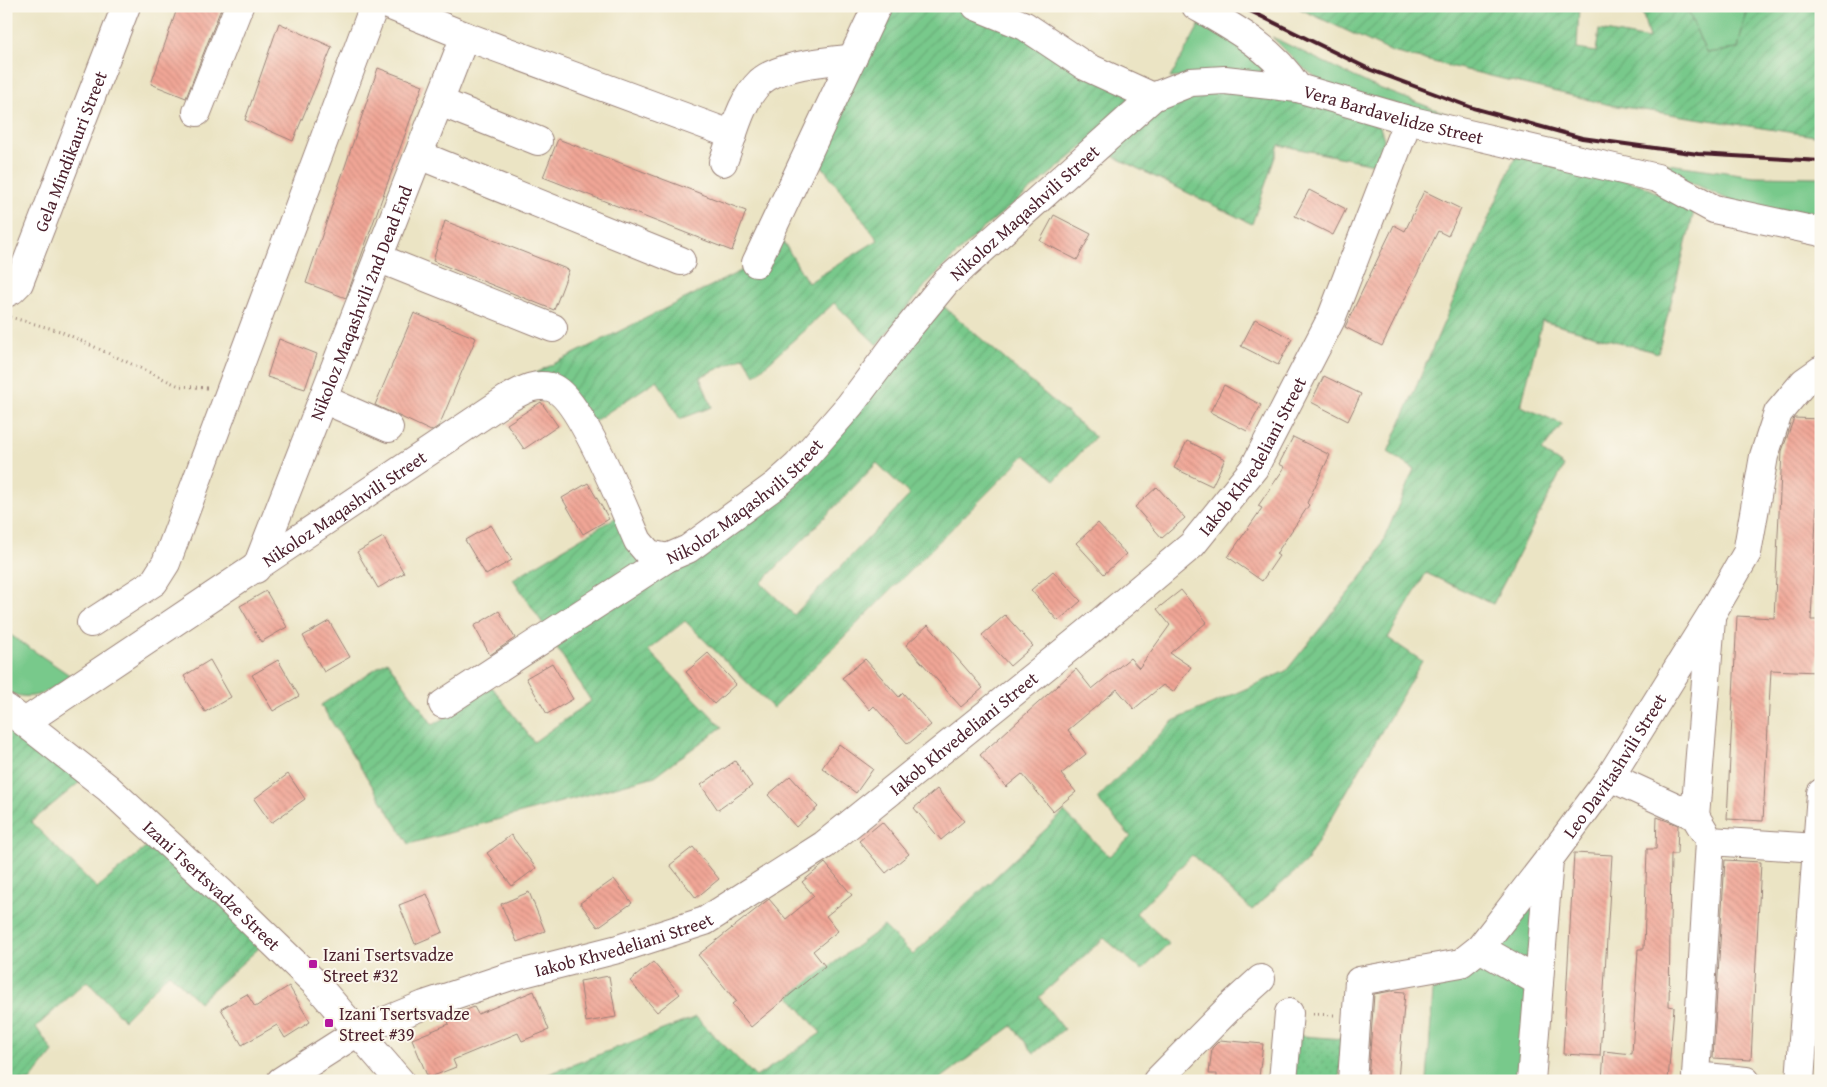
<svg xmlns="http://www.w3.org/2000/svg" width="1827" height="1087" font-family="'Gentium Book Plus',serif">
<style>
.grass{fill:#78c98b;stroke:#61745b}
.park{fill:url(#park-dots);stroke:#61745b}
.garden{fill:url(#garden-furrows);stroke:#61745b;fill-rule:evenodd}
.building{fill:url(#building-back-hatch)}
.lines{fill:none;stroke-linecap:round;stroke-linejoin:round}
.minor-casing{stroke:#9a8278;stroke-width:30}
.path{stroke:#9a8278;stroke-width:3;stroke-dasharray:1 4;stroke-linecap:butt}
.minor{stroke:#fff;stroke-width:28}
.rail{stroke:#4a1f2b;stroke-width:4}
.poi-dot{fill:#b5179e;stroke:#fbf7ec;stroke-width:2}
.labels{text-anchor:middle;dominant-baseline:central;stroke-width:4;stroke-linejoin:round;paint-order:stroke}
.street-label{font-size:18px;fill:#4a1f2b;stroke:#fbf7ec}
.poi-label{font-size:18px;fill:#4a1f2b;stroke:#fbf7ec;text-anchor:start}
</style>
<defs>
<pattern id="park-dots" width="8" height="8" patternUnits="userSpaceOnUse" patternTransform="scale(1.25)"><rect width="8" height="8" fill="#78c98b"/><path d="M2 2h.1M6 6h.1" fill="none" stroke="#69ac78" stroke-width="1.8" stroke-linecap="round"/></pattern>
<pattern id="garden-furrows" width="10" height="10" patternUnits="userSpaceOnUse" patternTransform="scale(1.25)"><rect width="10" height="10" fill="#78c98b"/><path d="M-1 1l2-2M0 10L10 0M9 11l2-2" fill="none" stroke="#69ac78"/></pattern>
<pattern id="building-back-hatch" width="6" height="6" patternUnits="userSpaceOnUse" patternTransform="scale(1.25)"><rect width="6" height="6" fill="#f0a696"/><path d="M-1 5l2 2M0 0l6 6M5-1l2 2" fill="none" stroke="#cf8e81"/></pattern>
</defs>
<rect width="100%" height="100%" fill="#fbf7ec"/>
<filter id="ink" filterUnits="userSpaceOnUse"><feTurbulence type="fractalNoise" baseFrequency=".02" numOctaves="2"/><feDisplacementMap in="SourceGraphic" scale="10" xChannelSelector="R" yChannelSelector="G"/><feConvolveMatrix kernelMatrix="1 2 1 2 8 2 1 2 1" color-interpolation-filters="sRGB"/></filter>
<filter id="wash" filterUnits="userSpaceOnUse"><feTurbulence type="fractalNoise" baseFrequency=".0096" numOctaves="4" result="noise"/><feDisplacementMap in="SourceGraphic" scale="20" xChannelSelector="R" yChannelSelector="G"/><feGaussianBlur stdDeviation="1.12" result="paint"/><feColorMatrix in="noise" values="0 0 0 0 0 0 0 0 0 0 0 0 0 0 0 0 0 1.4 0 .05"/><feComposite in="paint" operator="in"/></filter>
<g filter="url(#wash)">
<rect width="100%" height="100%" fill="#ebe4c4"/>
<path class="grass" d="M 1686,6 L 1747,6 L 1738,49 L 1706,53 Z
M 1205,15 L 1274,71 L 1170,78 Z
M 1272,37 L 1371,85 L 1495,132 L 1325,84 L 1302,67 Z
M 1576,151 L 1754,176 L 1821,177 L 1821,219 L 1731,201 L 1697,185 Z
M 6,632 L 71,676 C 47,692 35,703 6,692 Z
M 1540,886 L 1522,1081 L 1427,1081 L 1434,976 Z"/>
<path class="park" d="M 1290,1035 L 1343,1039 L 1339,1081 L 1287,1081 Z"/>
<path class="garden" d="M 888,6 L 950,6 L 1023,34 L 1129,92 L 1132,107 L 979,232 L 929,281 L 877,345 L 834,303 L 755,375 L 744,357 L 700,377 L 712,407 L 680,419 L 657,380 L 593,422 L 519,381 L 741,271 L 748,261 L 777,231 L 808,283 L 878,240 L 812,153 Z
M 1294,6 L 1579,6 L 1577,49 L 1596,52 L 1599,30 L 1649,39 L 1641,6 L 1686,6 L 1706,53 L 1738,49 L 1747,6 L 1821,6 L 1821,137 L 1610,105 L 1392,52 Z
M 1239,91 L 1353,113 L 1380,127 L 1384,139 L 1379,165 L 1279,145 L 1252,224 L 1108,154 L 1156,108 L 1187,93 Z
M 1516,155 L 1640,184 L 1694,212 L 1658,353 L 1542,321 L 1521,406 L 1562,424 L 1542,451 L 1564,466 L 1493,604 L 1426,573 L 1388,638 L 1422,661 L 1306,862 L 1252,910 L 1192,855 L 1136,913 L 1169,944 L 1142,970 L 1104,938 L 1039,997 L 1064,1029 L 1034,1053 L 1012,1026 L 937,1081 L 531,1081 L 696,1017 L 756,1077 L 821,1033 L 789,996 L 884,926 L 913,955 L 1064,812 L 1109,856 L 1131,837 L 1097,799 L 1173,721 L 1286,671 L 1375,560 L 1414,469 L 1388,452 Z
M 942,305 L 1095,437 L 1055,480 L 1025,455 L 773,708 L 685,621 L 648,650 L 722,727 L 655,776 L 409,844 L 321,705 L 387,661 L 433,725 L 492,687 L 534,742 L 591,701 L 552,640 L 727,531 ZM 877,463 L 910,495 L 794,615 L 761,583 Z
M 618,516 L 644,566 L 547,630 L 513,579 Z
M 6,728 L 81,781 L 31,822 L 97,888 L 154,841 L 211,893 L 259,948 L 199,1002 L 169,973 L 124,1020 L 87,981 L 36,1027 L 53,1052 L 30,1081 L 6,1081 Z"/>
<g id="blocks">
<path class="building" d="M 178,6 L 222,6 L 186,98 L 151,84 Z
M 279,23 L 332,47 L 293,141 L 245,120 Z
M 378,68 L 423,85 L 346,298 L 306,283 Z
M 558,139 L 746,211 L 732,251 L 543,177 Z
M 1309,190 L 1346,209 L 1333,235 L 1295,216 Z
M 1424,191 L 1461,209 L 1448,236 L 1438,231 L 1382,346 L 1345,327 L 1394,225 L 1405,231 Z
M 1054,215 L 1091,234 L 1077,260 L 1040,241 Z
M 445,221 L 569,270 L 554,310 L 433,261 Z
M 414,313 L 476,338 L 439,426 L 431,431 L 375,405 Z
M 1255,319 L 1292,339 L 1278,365 L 1241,346 Z
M 279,339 L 317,354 L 305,389 L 267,377 Z
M 1324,376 L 1361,394 L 1348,421 L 1311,402 Z
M 1224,385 L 1261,405 L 1247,431 L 1210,412 Z
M 541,402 L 558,426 L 524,449 L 507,424 Z
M 1794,418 L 1821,419 L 1811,620 L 1819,620 L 1817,672 L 1771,670 L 1763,821 L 1727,819 L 1737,616 L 1774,618 L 1782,451 Z
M 1293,437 L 1330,455 L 1307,503 L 1309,505 L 1276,554 L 1279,556 L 1262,581 L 1228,557 L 1262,508 L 1258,506 L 1285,467 L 1279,464 Z
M 1187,441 L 1225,459 L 1212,486 L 1174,468 Z
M 588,483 L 609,519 L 583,534 L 562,498 Z
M 1157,487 L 1185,518 L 1162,538 L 1135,507 Z
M 1098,523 L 1126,554 L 1104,574 L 1076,543 Z
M 491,525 L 512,560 L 486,575 L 465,540 Z
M 383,537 L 404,573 L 378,588 L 357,552 Z
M 1053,571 L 1081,601 L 1058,621 L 1031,590 Z
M 1181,590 L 1207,622 L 1170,653 L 1191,667 L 1173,692 L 1163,685 L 1134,709 L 1117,689 L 1068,730 L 1086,754 L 1061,774 L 1076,792 L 1053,811 L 1022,774 L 1006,787 L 980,755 L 1076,669 L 1092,689 L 1130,658 L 1139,668 L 1170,625 L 1157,609 Z
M 266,591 L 287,627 L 261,642 L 240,606 Z
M 499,611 L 515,638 L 490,655 L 474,626 Z
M 1005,615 L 1033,646 L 1010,666 L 982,635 Z
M 329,621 L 350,657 L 324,672 L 303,636 Z
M 928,625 L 983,688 L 961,707 L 906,645 Z
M 708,653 L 736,684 L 714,704 L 686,672 Z
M 865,659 L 899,697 L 903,693 L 931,725 L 908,744 L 874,706 L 870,710 L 842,678 Z
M 210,660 L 231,697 L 205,712 L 184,676 Z
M 278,660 L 299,696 L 273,711 L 252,675 Z
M 552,663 L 573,699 L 547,714 L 526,678 Z
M 839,744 L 873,769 L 856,793 L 822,768 Z
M 735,761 L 752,786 L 718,810 L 701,785 Z
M 288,774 L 305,799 L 271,823 L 254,799 Z
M 790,776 L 818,807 L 796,827 L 768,795 Z
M 937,789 L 964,821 L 941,840 L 914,808 Z
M 1657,817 L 1678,825 L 1677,854 L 1671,854 L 1669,1006 L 1674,1007 L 1668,1081 L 1602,1081 L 1604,1051 L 1632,1054 L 1638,949 L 1644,949 L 1647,849 L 1656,849 Z
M 882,822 L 909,854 L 886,873 L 859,841 Z
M 511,835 L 536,868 L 512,886 L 487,853 Z
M 693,847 L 719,879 L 696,898 L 670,865 Z
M 1574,853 L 1612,855 L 1600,1056 L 1563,1054 Z
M 1725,860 L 1761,862 L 1751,1060 L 1713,1058 Z
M 825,863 L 852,895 L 826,916 L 838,931 L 813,951 L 825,966 L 751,1027 L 732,1004 L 736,1001 L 698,955 L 769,899 L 786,919 L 814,896 L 802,882 Z
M 614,879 L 632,903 L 598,927 L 580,903 Z
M 529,892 L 545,931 L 517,942 L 501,904 Z
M 427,894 L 443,932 L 415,944 L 399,905 Z
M 653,962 L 680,994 L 657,1012 L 630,981 Z
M 609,976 L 616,1017 L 586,1022 L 580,981 Z
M 289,986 L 310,1022 L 285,1038 L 277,1025 L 242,1045 L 221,1009 L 247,994 L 255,1007 Z
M 534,991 L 549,1030 L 522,1041 L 518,1033 L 453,1060 L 456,1067 L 428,1078 L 412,1039 L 449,1024 L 447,1018 L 474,1007 L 478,1014 Z
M 1392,991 L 1405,992 L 1398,1081 L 1368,1081 L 1374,994 Z
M 1220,1040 L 1263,1044 L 1259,1077 L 1252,1077 L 1252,1081 L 1217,1081 L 1217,1074 L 1209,1074 L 1212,1048 Z"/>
</g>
</g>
<g filter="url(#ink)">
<use href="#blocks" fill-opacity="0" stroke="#9a8278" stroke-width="1"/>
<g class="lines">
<defs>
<g id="minor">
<path d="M 391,6 L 465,36 L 733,135"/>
<path d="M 976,6 L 1025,26 L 1085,66 L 1153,97"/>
<path d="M 1196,6 C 1236,29 1272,48 1298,88"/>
<path d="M 440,102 L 538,141"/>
<path d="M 197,112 L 239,6"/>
<path d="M 419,155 L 681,261"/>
<path d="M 723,162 C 733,137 740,101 760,82 C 780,64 827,62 853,58"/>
<path d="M 378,258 L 553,328"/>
<path d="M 756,263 L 877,6"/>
<path id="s1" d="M 6,293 L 12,290 L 19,283 L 126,6"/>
<path d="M 323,399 L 389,428"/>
<path id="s2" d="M 256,569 L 465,36"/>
<path d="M 91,623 L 154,582 L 166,563 L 374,6"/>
<path id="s3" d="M 443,704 L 667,558 L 688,549 L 777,484 L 797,466 L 850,405 L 901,337 L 946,282 L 1153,97 L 1191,82 L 1225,80 L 1298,88 L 1408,120 L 1657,178 L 1714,209 L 1821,232"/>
<path id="s4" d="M 6,708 L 108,788 L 221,892 L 315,983 L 400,1081"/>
<path id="s5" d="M 25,722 L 507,399 C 522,391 533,383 550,387 C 579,394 625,512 638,541 L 649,554 L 667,558"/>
<path d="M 1610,777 L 1695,816 L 1704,831"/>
<path d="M 1695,816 L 1711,619"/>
<path d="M 1480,948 L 1539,982"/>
<path id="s6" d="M 281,1081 L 356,1033 L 424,1005 L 508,977 L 618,949 L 705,921 L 824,845 L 1086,634 L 1192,545 L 1254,468 L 1331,319 L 1408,120"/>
<path d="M 1157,1081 L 1230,1007 L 1261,979"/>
<path d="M 1283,1081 L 1289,1013"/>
<path id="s7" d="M 1352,1081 L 1359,981 L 1461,963 L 1480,948 L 1549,859 L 1610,777 L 1711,615 L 1747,553 L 1764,456 L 1778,413 L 1804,382 L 1821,370"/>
<path d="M 1531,1081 L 1549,859"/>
<path d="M 1746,1081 L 1696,1076 L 1710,841 L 1817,848"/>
<path d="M 1800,1081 L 1821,793"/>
</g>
</defs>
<use href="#minor" class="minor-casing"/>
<path class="path" d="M 10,317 L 60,331 L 179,386 L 207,388
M 1313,1014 L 1334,1015"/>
<use href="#minor" class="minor"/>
<path class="rail" d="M 1240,6 L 1371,70 L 1473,108 L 1582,138 L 1698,154 L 1821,161"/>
</g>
</g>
<g class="poi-dot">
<rect x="308" y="959" width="10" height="10" rx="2.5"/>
<rect x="324" y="1018" width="10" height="10" rx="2.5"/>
</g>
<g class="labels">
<g class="street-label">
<text stroke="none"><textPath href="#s3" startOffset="1189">Vera Bardavelidze Street</textPath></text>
<text stroke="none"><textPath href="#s1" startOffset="158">Gela Mindikauri Street</textPath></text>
<text stroke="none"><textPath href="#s3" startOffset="769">Nikoloz Maqashvili Street</textPath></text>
<text stroke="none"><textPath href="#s2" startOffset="286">Nikoloz Maqashvili 2nd Dead End</textPath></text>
<text stroke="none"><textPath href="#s6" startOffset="1180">Iakob Khvedeliani Street</textPath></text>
<text stroke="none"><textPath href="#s3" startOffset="364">Nikoloz Maqashvili Street</textPath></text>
<text stroke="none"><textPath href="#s5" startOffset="384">Nikoloz Maqashvili Street</textPath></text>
<text stroke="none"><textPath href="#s6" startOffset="776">Iakob Khvedeliani Street</textPath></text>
<text stroke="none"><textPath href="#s7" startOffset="455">Leo Davitashvili Street</textPath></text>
<text stroke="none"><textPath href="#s4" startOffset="272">Izani Tsertsvadze Street</textPath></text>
<text stroke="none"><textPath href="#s6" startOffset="371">Iakob Khvedeliani Street</textPath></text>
</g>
<g class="poi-label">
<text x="323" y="954">Izani Tsertsvadze<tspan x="323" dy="21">Street #32</tspan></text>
<text x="339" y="1013">Izani Tsertsvadze<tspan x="339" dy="21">Street #39</tspan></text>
</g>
</g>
<rect width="1827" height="1087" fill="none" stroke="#fbf7ec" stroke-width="25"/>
</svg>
